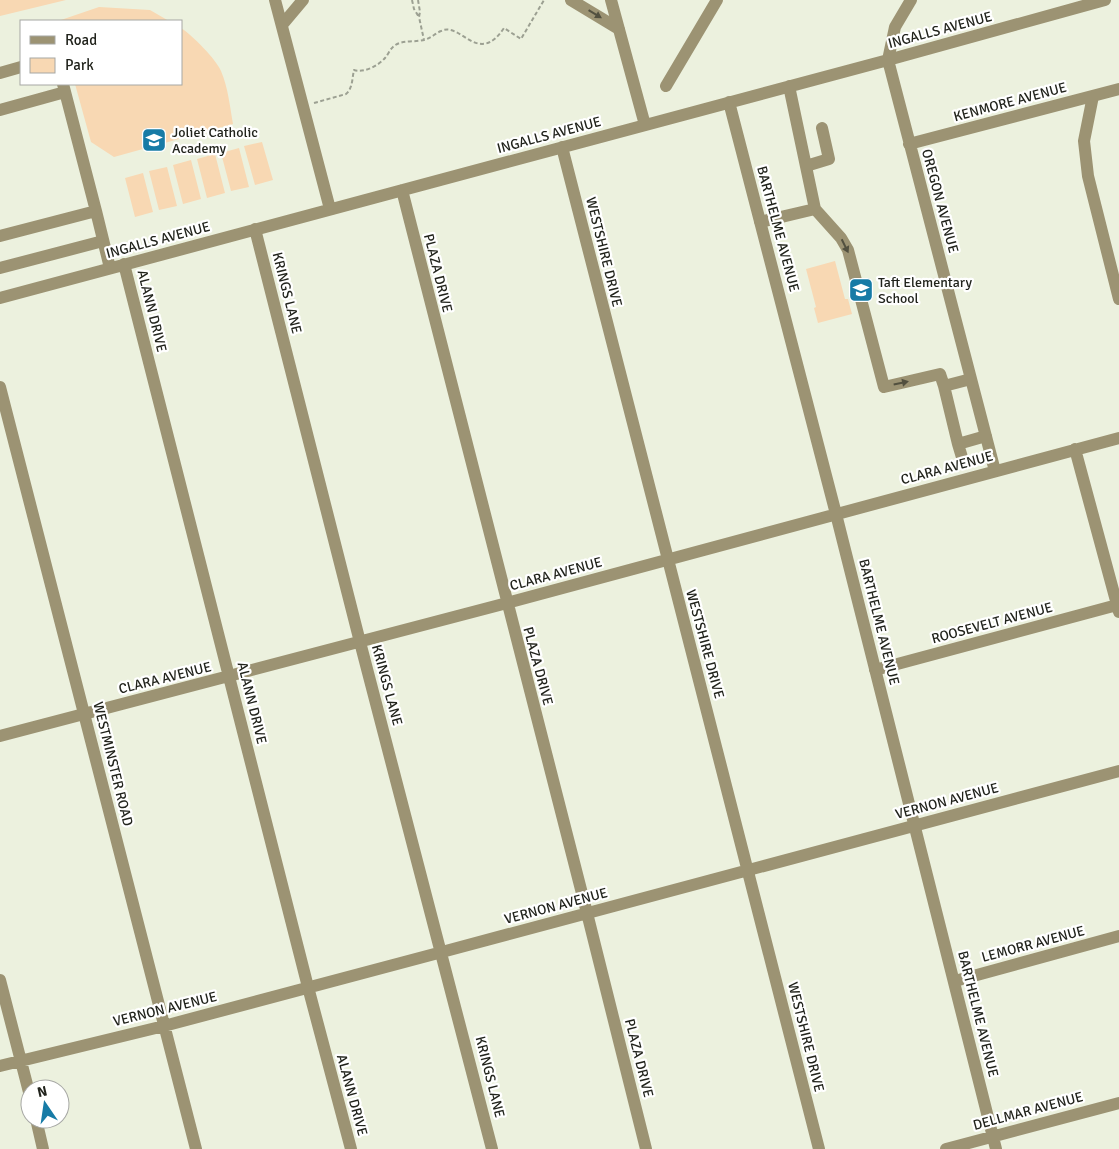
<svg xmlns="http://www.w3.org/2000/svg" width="1119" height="1149" font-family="Signika,sans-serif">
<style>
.green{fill:#f8d8b3}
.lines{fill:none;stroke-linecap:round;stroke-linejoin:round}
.path{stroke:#9ca092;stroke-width:2;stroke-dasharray:4 2.5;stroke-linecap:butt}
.minor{stroke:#9c9373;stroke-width:12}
.oneway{fill:#52503f}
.labels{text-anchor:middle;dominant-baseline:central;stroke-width:4.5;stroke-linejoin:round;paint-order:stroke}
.street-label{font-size:14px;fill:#21231c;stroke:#fff}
.poi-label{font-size:14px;fill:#21231c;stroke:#fff;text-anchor:start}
</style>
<rect width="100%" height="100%" fill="#ecf1de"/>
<path class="green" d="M 0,0 L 66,0 L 0,16 Z
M 99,7 L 150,10 L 169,21 L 58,21 Z
M 181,28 C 192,35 216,59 221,71 C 228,87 230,107 233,124 L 114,157 L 91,142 L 75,84 L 181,84 Z
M 262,142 L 273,180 L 255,185 L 244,146 Z
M 239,148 L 249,187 L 231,191 L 221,153 Z
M 215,154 L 225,193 L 207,198 L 197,159 Z
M 191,160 L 201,199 L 183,204 L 173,165 Z
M 167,167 L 177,206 L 159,210 L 149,171 Z
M 143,173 L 153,212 L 135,217 L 125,178 Z
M 835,261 L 845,299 L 848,299 L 852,314 L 818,323 L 814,308 L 816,307 L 806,269 Z"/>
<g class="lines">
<path class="path" d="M 412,0 L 414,9 L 419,17
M 418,0 L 420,12 L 419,17 L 424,40
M 314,103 L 346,94 C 353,88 352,78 354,70 C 364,73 378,66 385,58 C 388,55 390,49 394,46 C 403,39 417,43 427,39 C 432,37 436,33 441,31 C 461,21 478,67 504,28 L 521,39 L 544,0"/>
<path class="minor" d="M 275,0 L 330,209
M 571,0 L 619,29
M 611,0 L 645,125
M 911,0 L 895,27 L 888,60 L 995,471
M 282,25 L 303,0
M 0,73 L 21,67
M 63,84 L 96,211
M 666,86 L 717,0
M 1093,96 L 1084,141 L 1088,176 L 1119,299
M 729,102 L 836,514 L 996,1149
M 0,110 L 65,92
M 909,144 L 1119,89
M 562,147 C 647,481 735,815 819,1149
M 806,166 L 829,159 L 822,128
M 402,190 L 587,913 L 646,1149
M 815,209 L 841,238 L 848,250 L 884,387 L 940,374 L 944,386
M 760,222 L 815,209 L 789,86
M 255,229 L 360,642 L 492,1149
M 0,236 L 96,211 L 110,268
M 124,264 L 308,987 L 351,1149
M 0,268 L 103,241
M 0,298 L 888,60 L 1105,0
M 971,379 L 944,386 L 958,444 L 986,436
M 0,387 L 196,1149
M 958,444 L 964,464
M 1075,449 L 1119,612
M 875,670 L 1117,605
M 0,736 L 507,603 L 1119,438
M 0,980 L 30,1096
M 955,981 L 1119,936
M 0,1066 L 164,1026 L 442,952 L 1119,771
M 36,1119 L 43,1149
M 946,1149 L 1119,1103"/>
</g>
<defs><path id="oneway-solid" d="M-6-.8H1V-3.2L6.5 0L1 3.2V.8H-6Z" transform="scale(1.25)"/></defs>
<g class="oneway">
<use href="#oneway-solid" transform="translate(595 14) rotate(31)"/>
<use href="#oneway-solid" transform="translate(845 246) rotate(64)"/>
<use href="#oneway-solid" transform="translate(901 383) rotate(-12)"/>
</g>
<defs>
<symbol id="school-square" viewBox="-11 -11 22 22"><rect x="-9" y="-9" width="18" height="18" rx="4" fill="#177ba6" stroke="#fff"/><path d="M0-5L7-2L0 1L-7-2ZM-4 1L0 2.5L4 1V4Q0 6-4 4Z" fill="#fff"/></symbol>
</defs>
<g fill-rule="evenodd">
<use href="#school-square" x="140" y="126" width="28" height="28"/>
<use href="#school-square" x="847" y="276" width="28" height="28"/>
</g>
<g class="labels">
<g class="street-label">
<text transform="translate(940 30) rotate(-15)">INGALLS AVENUE</text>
<text transform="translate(1010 102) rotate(-15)">KENMORE AVENUE</text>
<text transform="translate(549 135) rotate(-15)">INGALLS AVENUE</text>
<text transform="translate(940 201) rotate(75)">OREGON AVENUE</text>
<text transform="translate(778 229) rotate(75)">BARTHELME AVENUE</text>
<text transform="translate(158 240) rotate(-15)">INGALLS AVENUE</text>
<text transform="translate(604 252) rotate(76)">WESTSHIRE DRIVE</text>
<text transform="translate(438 273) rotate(76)">PLAZA DRIVE</text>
<text transform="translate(287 293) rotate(76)">KRINGS LANE</text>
<text transform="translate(152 311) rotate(76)">ALANN DRIVE</text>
<text transform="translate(947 468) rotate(-15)">CLARA AVENUE</text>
<text transform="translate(556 574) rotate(-15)">CLARA AVENUE</text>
<text transform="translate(879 622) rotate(76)">BARTHELME AVENUE</text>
<text transform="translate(992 623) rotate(-15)">ROOSEVELT AVENUE</text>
<text transform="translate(705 644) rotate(75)">WESTSHIRE DRIVE</text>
<text transform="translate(538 666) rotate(75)">PLAZA DRIVE</text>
<text transform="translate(165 678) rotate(-14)">CLARA AVENUE</text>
<text transform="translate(387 685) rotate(75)">KRINGS LANE</text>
<text transform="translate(252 703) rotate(76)">ALANN DRIVE</text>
<text transform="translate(113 764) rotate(76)">WESTMINSTER ROAD</text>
<text transform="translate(947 801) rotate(-15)">VERNON AVENUE</text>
<text transform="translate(556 906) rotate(-15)">VERNON AVENUE</text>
<text transform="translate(1033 944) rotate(-15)">LEMORR AVENUE</text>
<text transform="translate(165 1009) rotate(-14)">VERNON AVENUE</text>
<text transform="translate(978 1014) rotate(76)">BARTHELME AVENUE</text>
<text transform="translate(806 1037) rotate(76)">WESTSHIRE DRIVE</text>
<text transform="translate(639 1058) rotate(76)">PLAZA DRIVE</text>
<text transform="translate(490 1077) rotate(76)">KRINGS LANE</text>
<text transform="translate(352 1095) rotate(75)">ALANN DRIVE</text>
<text transform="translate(1028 1111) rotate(-15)">DELLMAR AVENUE</text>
</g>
<g class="poi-label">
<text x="172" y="132">Joliet Catholic<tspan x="172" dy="16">Academy</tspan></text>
<text x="878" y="282">Taft Elementary<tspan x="878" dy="16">School</tspan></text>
</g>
</g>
<rect x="20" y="20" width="162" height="65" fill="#ffffff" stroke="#a6a7a4"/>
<rect x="30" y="36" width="25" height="8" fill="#9c9373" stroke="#a6a7a4"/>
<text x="65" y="45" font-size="15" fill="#21231c">Road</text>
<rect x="30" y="58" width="25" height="15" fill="#f8d8b3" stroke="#a6a7a4"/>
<text x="65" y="70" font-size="15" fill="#21231c">Park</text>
<g transform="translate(45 1104) rotate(347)"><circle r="24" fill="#ffffff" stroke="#a6a7a4"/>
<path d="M0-4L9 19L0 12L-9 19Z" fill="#177ba6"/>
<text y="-8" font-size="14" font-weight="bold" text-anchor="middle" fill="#21231c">N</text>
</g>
</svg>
